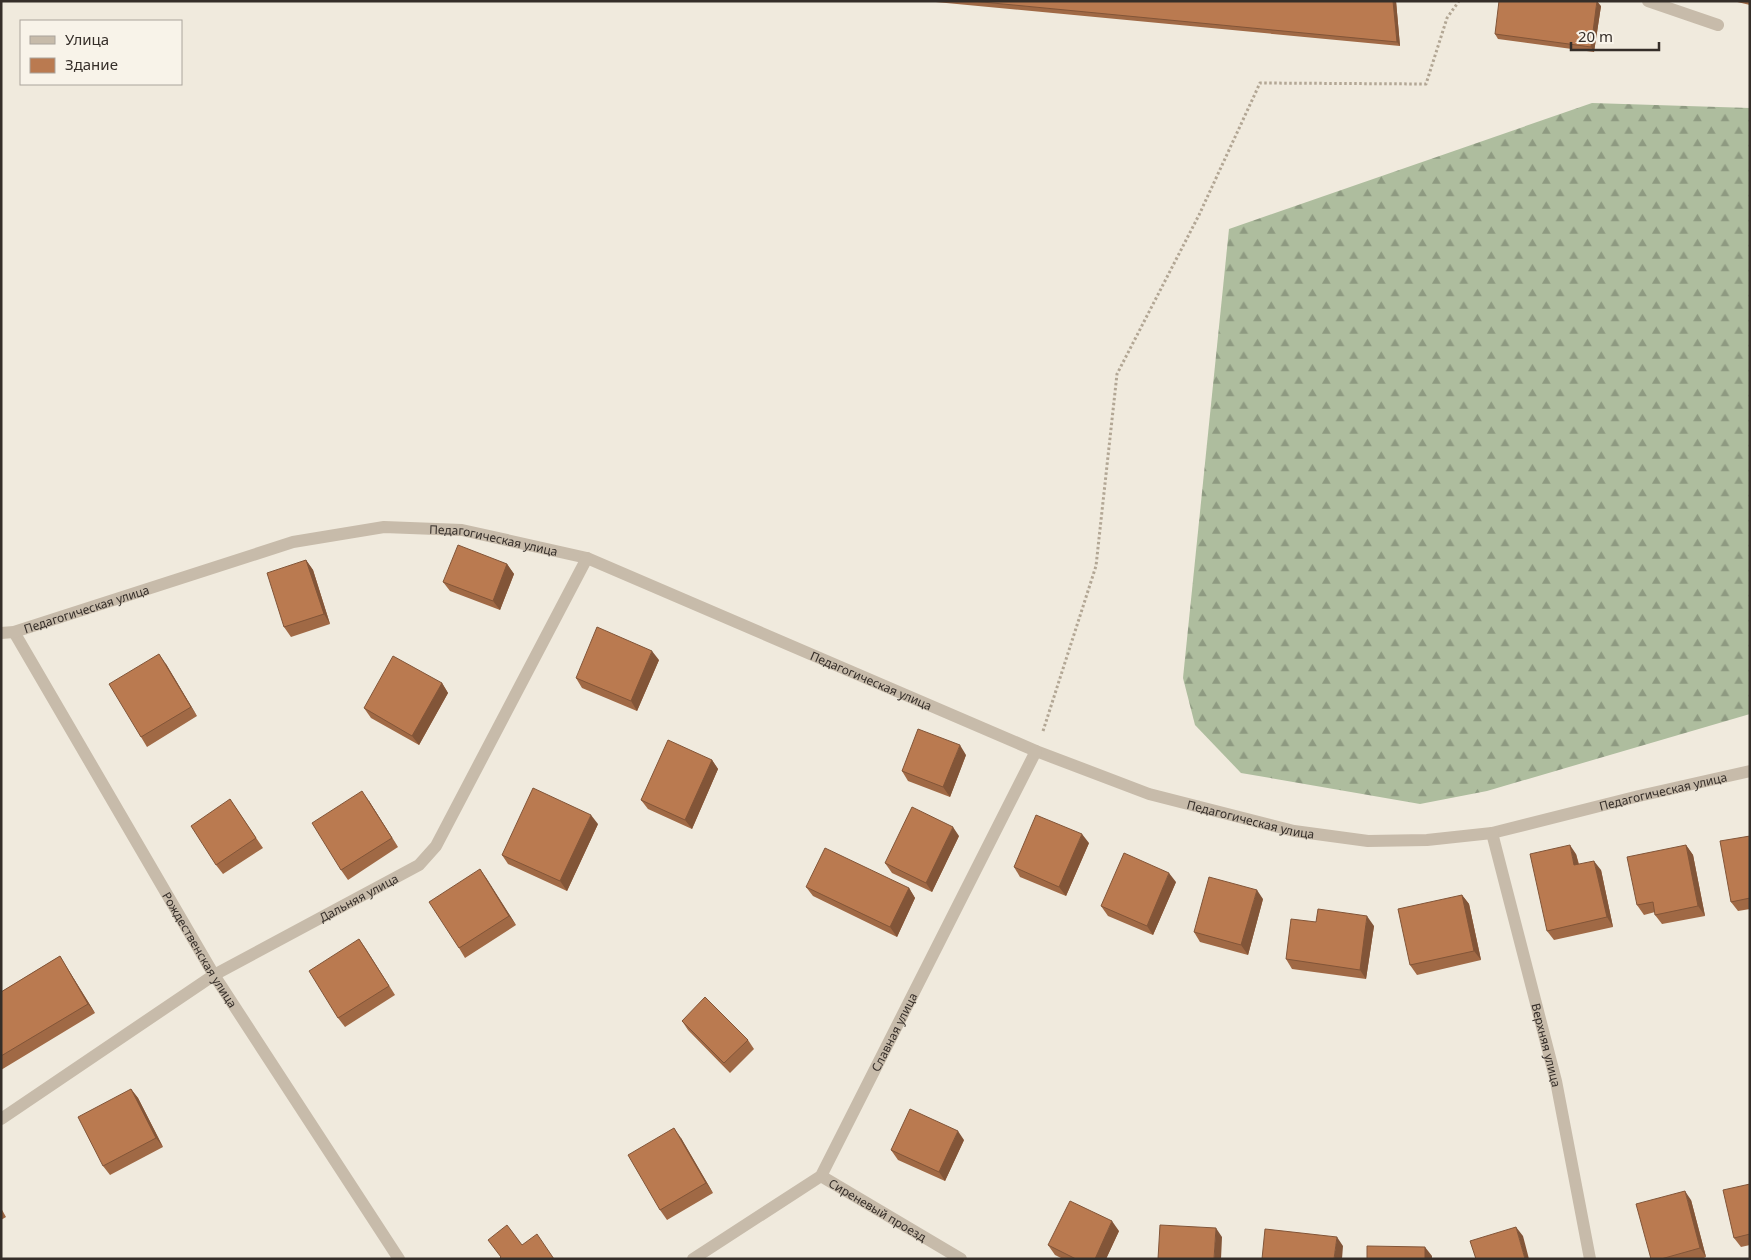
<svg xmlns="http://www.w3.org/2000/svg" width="1751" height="1260" font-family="'Noto Sans',sans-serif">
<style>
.forest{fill:url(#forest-firs)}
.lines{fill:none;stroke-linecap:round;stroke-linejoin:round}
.path{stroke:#b2a694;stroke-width:3;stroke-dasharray:2.5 2.5;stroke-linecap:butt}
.minor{stroke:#c7bbaa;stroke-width:12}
.wall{fill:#a06945}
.shaded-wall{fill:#825538}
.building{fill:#ba7a50;stroke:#825538}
.labels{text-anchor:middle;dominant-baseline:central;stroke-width:4.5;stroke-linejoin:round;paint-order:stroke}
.street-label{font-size:12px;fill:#352e29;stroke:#f8f3e9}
</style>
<defs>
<pattern id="forest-firs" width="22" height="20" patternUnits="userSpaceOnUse" patternTransform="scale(1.25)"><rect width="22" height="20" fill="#aebd9e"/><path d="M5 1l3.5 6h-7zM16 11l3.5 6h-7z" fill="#8e9a81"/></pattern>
</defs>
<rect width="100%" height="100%" fill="#f0eadd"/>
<path class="forest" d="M 1592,103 L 1750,108 L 1750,714 L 1487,791 L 1420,804 L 1241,773 L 1195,725 L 1183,678 L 1229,229 Z"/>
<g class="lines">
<path class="path" d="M 1043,731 L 1096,566 L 1117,374 L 1199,215 L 1260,83 L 1426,84 L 1447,18 L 1459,1"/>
<g class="minor">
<path d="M 1648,1 L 1718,25"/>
<path id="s1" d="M 14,632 L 214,975 L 399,1259"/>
<path id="s2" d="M 1,633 L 14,632 L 293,542 L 384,527 L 462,530 L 587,558 L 1036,751 L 1149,794 L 1294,831 L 1368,841 L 1427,840 L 1492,833 L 1639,796 L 1750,771"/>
<path id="s3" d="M 1492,833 L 1556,1081 L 1590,1259"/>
<path id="s4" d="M 1,1119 L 214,975 L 419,865 L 436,846 L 587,558"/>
<path id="s5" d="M 821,1176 L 961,1259"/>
<path id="s6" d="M 693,1259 L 821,1176 L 1036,751"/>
</g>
</g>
<path class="wall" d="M 925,1 L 1396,1 L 1400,46 Z
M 1733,1 L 1750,1 L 1750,5 Z
M 1601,6 L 1594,52 L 1498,39 L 1495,34 Z
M 306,560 L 313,570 L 330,624 L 291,637 L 284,627 Z
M 507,564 L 514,574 L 500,610 L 450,591 L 443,582 Z
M 659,660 L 637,711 L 582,688 L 576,678 Z
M 166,664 L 197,716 L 147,747 L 141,737 Z
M 442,683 L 448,693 L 419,745 L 371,718 L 364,708 Z
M 966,755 L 950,797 L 908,781 L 902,771 Z
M 712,760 L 718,769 L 692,829 L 648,809 L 641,800 Z
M 230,799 L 263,848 L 223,874 L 216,865 Z
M 369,801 L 398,847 L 348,880 L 341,870 Z
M 598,824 L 567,891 L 508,864 L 502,855 Z
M 959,836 L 932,892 L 892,873 L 885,863 Z
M 1750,836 L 1750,909 L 1738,911 L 1731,902 Z
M 1089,843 L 1066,896 L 1020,877 L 1014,867 Z
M 1686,845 L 1693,855 L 1705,916 L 1662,924 L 1655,915 L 1655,912 L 1644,915 L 1637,905 Z
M 1576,854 L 1579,864 L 1601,870 L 1613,927 L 1554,940 L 1547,931 Z
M 480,869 L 516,925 L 465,958 L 459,948 Z
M 1176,882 L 1153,935 L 1108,916 L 1101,906 Z
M 806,887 L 909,888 L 915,898 L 897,937 L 813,896 Z
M 1462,895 L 1469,904 L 1481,960 L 1417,975 L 1410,965 Z
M 1263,899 L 1248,955 L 1200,942 L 1194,932 Z
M 1316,922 L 1374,926 L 1366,979 L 1292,969 L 1286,959 Z
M 359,939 L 395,995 L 345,1027 L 338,1018 Z
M 60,956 L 66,966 L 95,1013 L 1,1070 L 1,992 Z
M 682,1021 L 748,1040 L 754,1049 L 730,1073 L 688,1030 Z
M 131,1089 L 138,1098 L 163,1147 L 110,1175 L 103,1166 Z
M 681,1138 L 713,1193 L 667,1220 L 660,1210 Z
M 964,1140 L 945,1181 L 898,1160 L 891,1150 Z
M 1750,1184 L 1750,1245 L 1741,1247 L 1734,1238 Z
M 1691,1200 L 1706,1257 L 1702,1259 L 1651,1259 Z
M 1,1208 L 6,1217 L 1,1220 Z
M 1119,1231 L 1106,1259 L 1063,1259 L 1055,1255 L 1048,1245 Z"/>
<path class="shaded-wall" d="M 1393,1 L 1396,1 L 1400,46 L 1397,42 Z
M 1597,1 L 1601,6 L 1594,52 L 1591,47 Z
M 306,560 L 313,570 L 330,624 L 324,614 Z
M 507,564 L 514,574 L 500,610 L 493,601 Z
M 652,651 L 659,660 L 637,711 L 631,701 Z
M 159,654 L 166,664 L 197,716 L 191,707 Z
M 442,683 L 448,693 L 419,745 L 412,736 Z
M 960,745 L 966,755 L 950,797 L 943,787 Z
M 712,760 L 718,769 L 692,829 L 685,820 Z
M 362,791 L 369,801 L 398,847 L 392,838 Z
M 591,815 L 598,824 L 567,891 L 560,881 Z
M 953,827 L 959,836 L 932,892 L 926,883 Z
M 1082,834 L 1089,843 L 1066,896 L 1059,887 Z
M 1570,845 L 1576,854 L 1581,875 L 1574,865 Z
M 1686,845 L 1693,855 L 1705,916 L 1698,906 Z
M 1594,861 L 1601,870 L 1613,927 L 1607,917 Z
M 480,869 L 487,879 L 516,925 L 509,916 Z
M 1169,873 L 1176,882 L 1153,935 L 1147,926 Z
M 909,888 L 915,898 L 897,937 L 890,927 Z
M 1257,890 L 1263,899 L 1248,955 L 1241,945 Z
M 1462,895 L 1469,904 L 1481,960 L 1474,951 Z
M 1367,916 L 1374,926 L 1366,979 L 1360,970 Z
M 359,939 L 366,949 L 395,995 L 389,986 Z
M 60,956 L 66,966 L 95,1013 L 88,1004 Z
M 131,1089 L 138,1098 L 163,1147 L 156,1138 Z
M 674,1128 L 681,1138 L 713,1193 L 706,1183 Z
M 958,1131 L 964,1140 L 945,1181 L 939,1172 Z
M 1685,1191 L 1691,1200 L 1706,1257 L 1700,1248 Z
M 1112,1221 L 1119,1231 L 1106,1259 L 1095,1259 Z
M 1516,1227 L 1523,1236 L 1529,1259 L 1525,1259 Z
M 1216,1228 L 1222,1237 L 1221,1259 L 1214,1259 Z
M 1337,1237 L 1343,1246 L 1342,1259 L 1334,1259 Z
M 1425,1247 L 1432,1256 L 1432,1259 L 1425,1259 Z"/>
<path class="building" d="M 972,1 L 1393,1 L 1397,42 Z
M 1499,1 L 1597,1 L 1591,47 L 1495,34 Z
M 458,545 L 507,564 L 493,601 L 443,582 Z
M 306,560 L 324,614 L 284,627 L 267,573 Z
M 597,627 L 652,651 L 631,701 L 576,678 Z
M 159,654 L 191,707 L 141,737 L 109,684 Z
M 393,656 L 442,683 L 412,736 L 364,708 Z
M 918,729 L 960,745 L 943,787 L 902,771 Z
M 668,740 L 712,760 L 685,820 L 641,800 Z
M 533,788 L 591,815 L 560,881 L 502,855 Z
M 362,791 L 392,838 L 341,870 L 312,823 Z
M 230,799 L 256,838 L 216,865 L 191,826 Z
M 912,807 L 953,827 L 926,883 L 885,863 Z
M 1036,815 L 1082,834 L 1059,887 L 1014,867 Z
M 1750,836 L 1750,898 L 1731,902 L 1720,841 Z
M 1570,845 L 1574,865 L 1594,861 L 1607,917 L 1547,931 L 1530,854 Z
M 1686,845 L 1698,906 L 1655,915 L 1653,902 L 1637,905 L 1627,857 Z
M 825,848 L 909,888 L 890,927 L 806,887 Z
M 1124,853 L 1169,873 L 1147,926 L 1101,906 Z
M 480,869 L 509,916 L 459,948 L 429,902 Z
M 1209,877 L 1257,890 L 1241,945 L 1194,932 Z
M 1462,895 L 1474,951 L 1410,965 L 1398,909 Z
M 1318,909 L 1367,916 L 1360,970 L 1286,959 L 1291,919 L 1316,922 Z
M 359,939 L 389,986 L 338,1018 L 309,971 Z
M 60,956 L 88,1004 L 1,1056 L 1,992 Z
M 705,997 L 748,1040 L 724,1063 L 682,1021 Z
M 131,1089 L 156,1138 L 103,1166 L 78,1117 Z
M 910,1109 L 958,1131 L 939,1172 L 891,1150 Z
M 674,1128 L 706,1183 L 660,1210 L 628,1155 Z
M 1750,1184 L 1750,1234 L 1734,1238 L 1723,1190 Z
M 1685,1191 L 1700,1248 L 1661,1259 L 1651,1259 L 1636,1204 Z
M 1070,1201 L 1112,1221 L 1095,1259 L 1076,1259 L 1048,1245 Z
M 507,1225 L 522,1245 L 537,1234 L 554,1259 L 499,1259 L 501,1257 L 488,1240 Z
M 1160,1225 L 1216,1228 L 1214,1259 L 1158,1259 Z
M 1516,1227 L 1525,1259 L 1476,1259 L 1470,1241 Z
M 1265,1229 L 1337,1237 L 1334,1259 L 1262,1259 Z
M 1367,1246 L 1425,1247 L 1425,1259 L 1367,1259 Z"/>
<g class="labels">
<g class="street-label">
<text stroke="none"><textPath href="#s2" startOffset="509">Педагогическая улица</textPath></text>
<text stroke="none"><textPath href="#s2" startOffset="89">Педагогическая улица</textPath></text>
<text stroke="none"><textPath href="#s2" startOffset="914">Педагогическая улица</textPath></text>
<text stroke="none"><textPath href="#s2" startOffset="1739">Педагогическая улица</textPath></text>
<text stroke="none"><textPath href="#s2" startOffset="1319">Педагогическая улица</textPath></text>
<text stroke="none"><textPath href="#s4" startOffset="421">Дальняя улица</textPath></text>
<text stroke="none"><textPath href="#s1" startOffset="368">Рождественская улица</textPath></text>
<text stroke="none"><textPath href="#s6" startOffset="314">Славная улица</textPath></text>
<text stroke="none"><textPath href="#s3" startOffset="219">Верхняя улица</textPath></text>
<text stroke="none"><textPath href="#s5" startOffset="66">Сиреневый проезд</textPath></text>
</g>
</g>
<rect width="1751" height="1260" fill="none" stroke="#352e29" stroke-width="5"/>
<rect x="20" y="20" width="162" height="65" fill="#f8f3e9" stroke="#aaa49c"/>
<rect x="30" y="36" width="25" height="8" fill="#c7bbaa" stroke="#aaa49c"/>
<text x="65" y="45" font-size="15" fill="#352e29">Улица</text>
<rect x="30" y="58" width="25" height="15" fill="#ba7a50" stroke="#aaa49c"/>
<text x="65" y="70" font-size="15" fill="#352e29">Здание</text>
<path d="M1571 42v8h88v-8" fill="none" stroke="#352e29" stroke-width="2.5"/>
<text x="1578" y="42" font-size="15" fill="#352e29" stroke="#f8f3e9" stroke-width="4" paint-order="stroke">20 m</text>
</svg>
